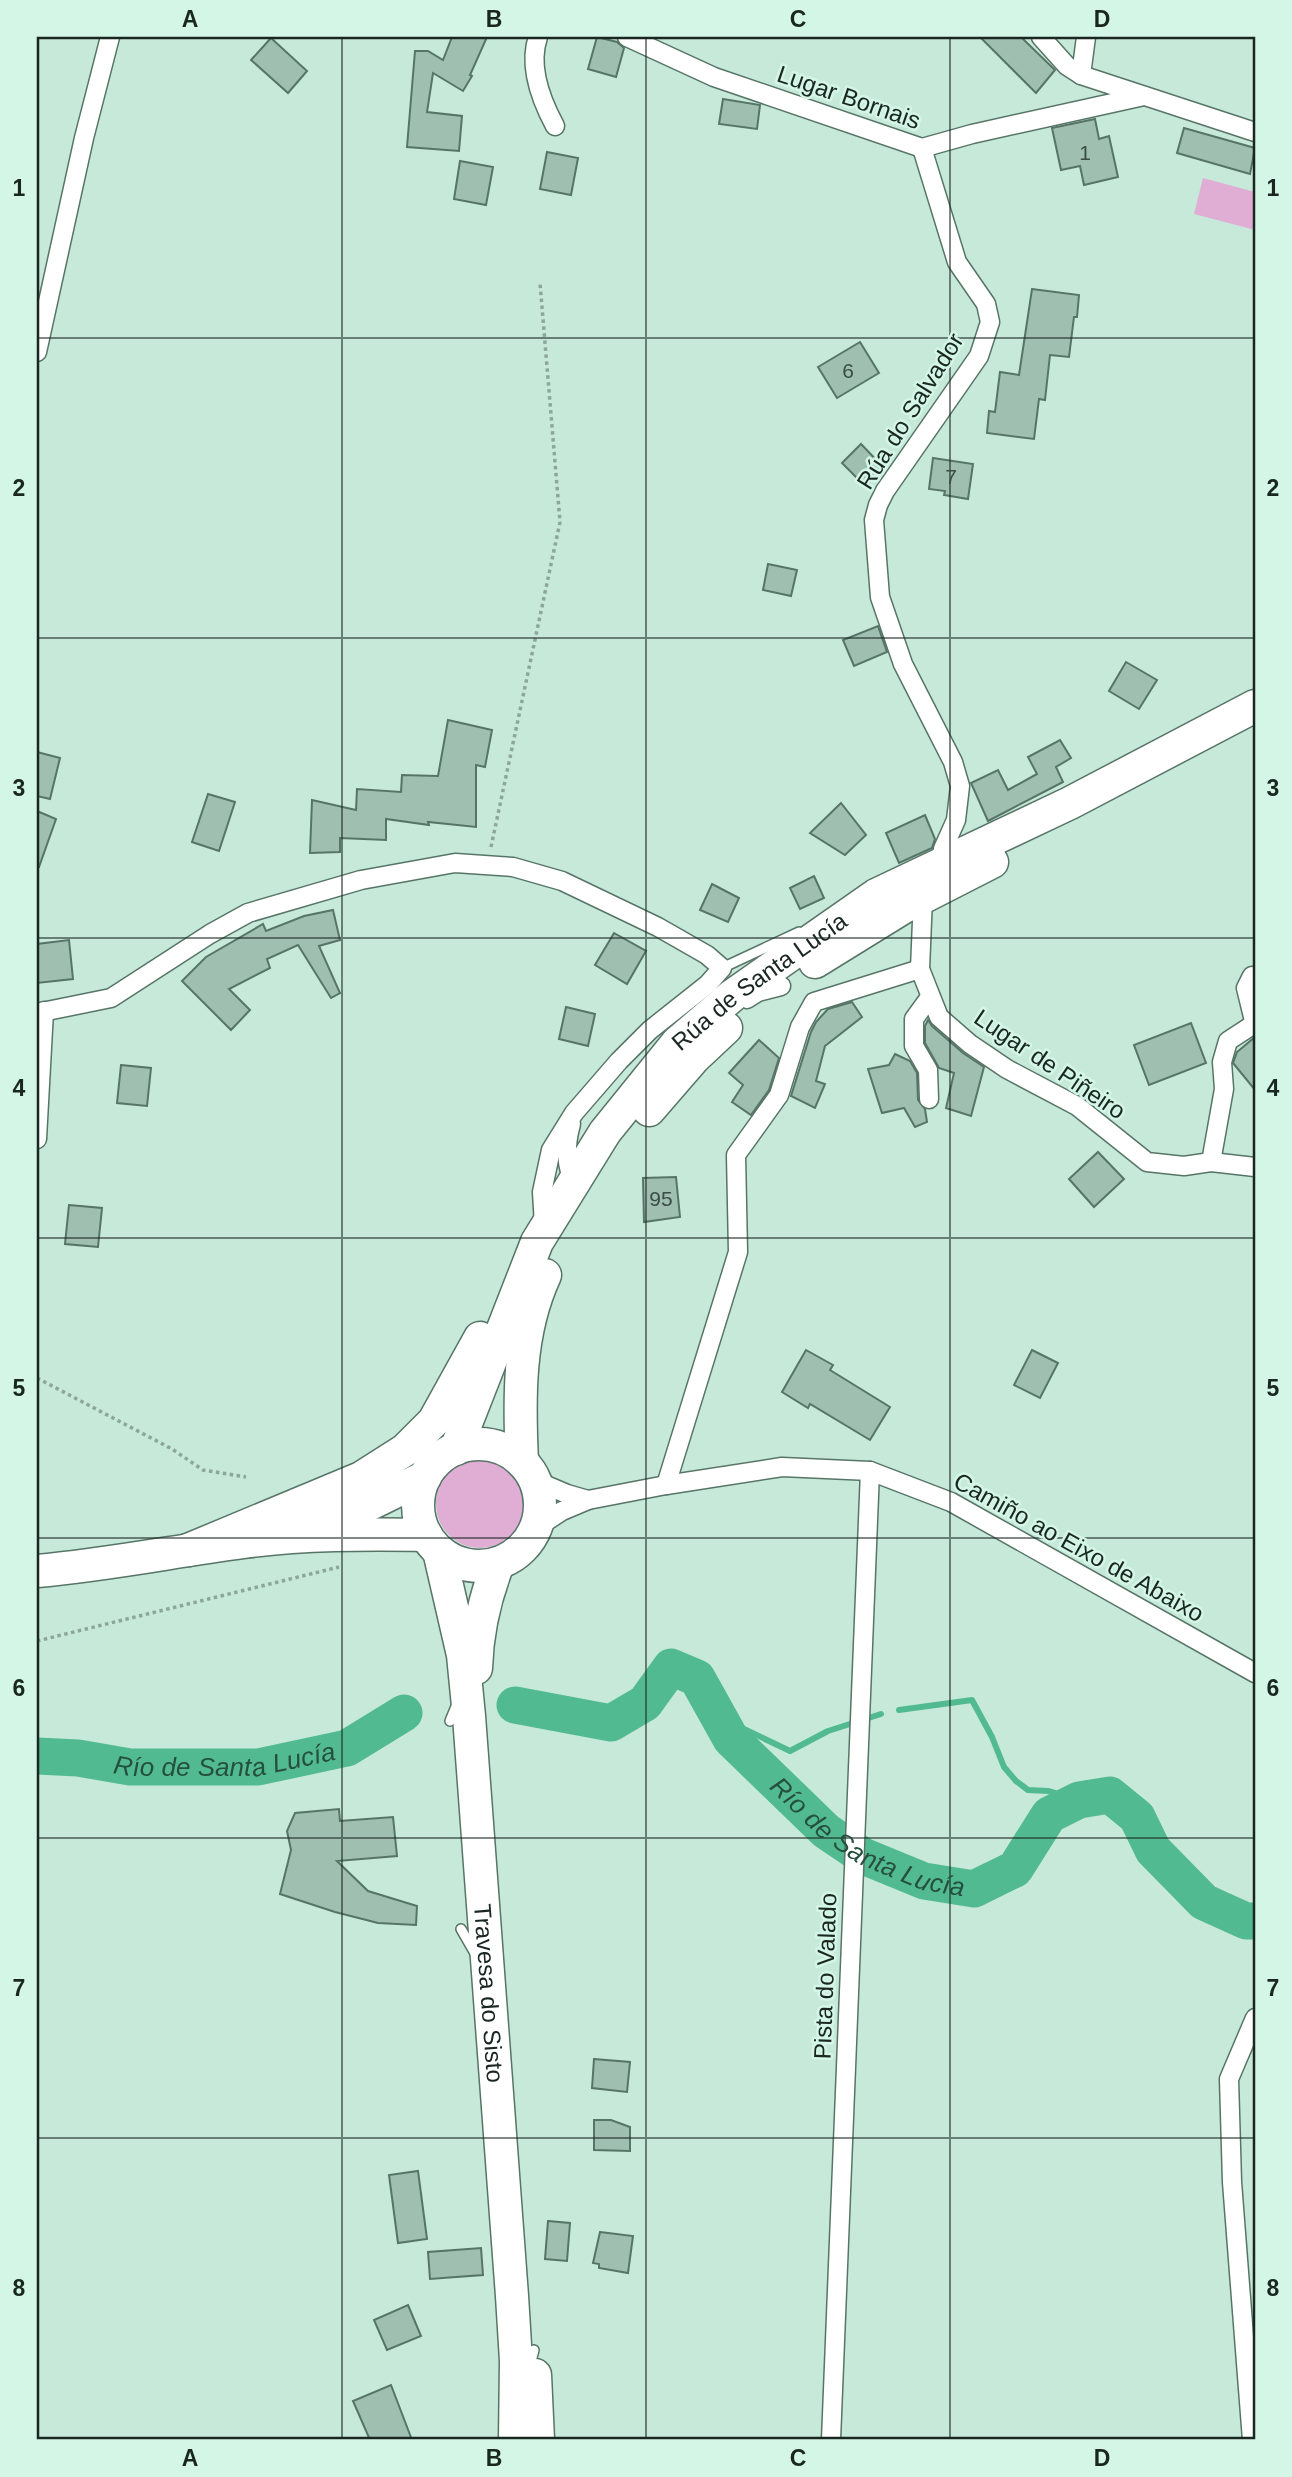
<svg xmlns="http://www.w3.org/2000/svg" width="1292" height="2477" viewBox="0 0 1292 2477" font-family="Helvetica,sans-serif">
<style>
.green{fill:#e0aed5}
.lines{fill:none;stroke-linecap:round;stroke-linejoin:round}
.stream{stroke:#52ba91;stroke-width:6}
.river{stroke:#52ba91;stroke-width:37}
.building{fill:#9fbfb0;stroke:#577567;stroke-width:2}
.lane-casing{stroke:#577567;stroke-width:12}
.street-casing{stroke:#577567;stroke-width:21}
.highway-casing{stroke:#577567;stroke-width:35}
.path{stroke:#8ca79a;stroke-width:3.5;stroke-dasharray:3.5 3.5;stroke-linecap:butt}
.lane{stroke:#fff;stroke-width:9}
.street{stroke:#fff;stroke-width:18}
.highway{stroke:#fff;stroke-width:32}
.grid{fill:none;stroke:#1a2721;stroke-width:2;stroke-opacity:0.55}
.labels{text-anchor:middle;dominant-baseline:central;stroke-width:5;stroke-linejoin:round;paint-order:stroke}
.number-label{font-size:21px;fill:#3b4d45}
.street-label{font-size:24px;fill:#1a2721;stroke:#d4f6e6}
.water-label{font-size:26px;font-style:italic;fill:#25503f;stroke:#d4f6e6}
.neatline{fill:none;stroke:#1a2721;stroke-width:2.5}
.grid-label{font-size:23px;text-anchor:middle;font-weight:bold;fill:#1a2721}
</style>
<rect width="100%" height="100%" fill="#c7e9d9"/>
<g class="green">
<polygon points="1203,178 1255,192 1255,230 1194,214"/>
<circle cx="480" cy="1504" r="44"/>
</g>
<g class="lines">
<g class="stream">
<polyline points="899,1710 972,1700 992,1737 1004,1767 1016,1781 1028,1790 1048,1791 1079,1800"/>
<polyline points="717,1716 790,1751 828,1731 881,1714"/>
</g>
<g class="river">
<path id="s1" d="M515,1705L611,1723L645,1703L671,1667L697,1678L731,1739L826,1831L863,1856L924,1881L974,1889L1015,1869L1049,1815L1079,1800L1110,1795L1137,1817L1153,1850L1204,1902L1246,1921H1255"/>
<path id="s2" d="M37,1756L78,1758L130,1767H258L347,1748L404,1713"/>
</g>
</g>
<g class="building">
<polygon points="452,37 487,37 470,75 472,76 463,91 433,73 427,112 462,116 459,151 407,147 415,51 428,51 443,60"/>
<polygon points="597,37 617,42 624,48 616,77 588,69"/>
<polygon points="980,37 1021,37 1055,70 1036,93"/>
<polygon points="271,38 307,71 288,93 251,60"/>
<polygon points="723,99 760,105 757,129 719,124"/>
<polygon points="1095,119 1099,139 1109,136 1118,177 1084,185 1080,166 1061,170 1052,128"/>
<polygon points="1184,128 1255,148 1250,174 1177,153"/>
<polygon points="547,152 578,158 571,195 540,189"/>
<polygon points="460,161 493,167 486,205 454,199"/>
<polygon points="1032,289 1079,295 1077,317 1074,317 1069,357 1050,355 1045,400 1039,399 1034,439 987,433 989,411 995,412 1000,372 1019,375"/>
<polygon points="860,342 879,373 837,398 818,367"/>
<polygon points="861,444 884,468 865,486 842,463"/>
<polygon points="933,458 973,464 968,499 944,495 945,491 929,489"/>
<polygon points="768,564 797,570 791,596 763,590"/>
<polygon points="878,626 887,652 854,666 843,640"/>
<polygon points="1126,662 1157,680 1139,709 1109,691"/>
<polygon points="448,720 492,730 485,767 476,765 476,827 428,822 429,825 386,819 386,840 340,838 340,852 310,853 312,800 356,810 357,789 401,792 402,775 438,776"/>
<polygon points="1060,740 1071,758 1056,767 1063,782 988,821 971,783 998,770 1008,790 1037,774 1028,757"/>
<polygon points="37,752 60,758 50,799 37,796"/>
<polygon points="208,794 235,802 219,851 192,842"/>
<polygon points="841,803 866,835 845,855 810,833"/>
<polygon points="37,811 56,819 39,867 37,867"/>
<polygon points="925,815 935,839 932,848 899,863 886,833"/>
<polygon points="814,876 824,898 800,909 790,888"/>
<polygon points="712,884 739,898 728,922 700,910"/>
<polygon points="333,910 340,940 319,946 340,993 331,998 298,945 267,959 270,968 229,989 250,1010 231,1030 182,981 206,957 263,924 266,931 304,916"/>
<polygon points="614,933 646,951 627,984 595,965"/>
<polygon points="69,940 73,979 37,983 37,944"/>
<polygon points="852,1002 862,1017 825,1046 816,1081 825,1084 815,1108 791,1096 811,1032 816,1022 828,1009"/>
<polygon points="566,1007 595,1014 588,1046 559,1039"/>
<polygon points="928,1020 932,1026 963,1053 984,1067 971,1116 946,1108 954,1073 939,1068 925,1043 925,1026"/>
<polygon points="1191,1023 1206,1063 1149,1085 1134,1045"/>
<polygon points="1255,1037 1255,1090 1233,1063 1237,1052"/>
<polygon points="759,1040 779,1058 769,1090 751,1115 732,1102 743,1085 729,1073"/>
<polygon points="895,1054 910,1061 917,1073 918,1100 925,1109 927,1122 915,1127 904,1108 882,1113 868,1069 889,1065"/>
<polygon points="121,1065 151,1068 147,1106 117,1103"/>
<polygon points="1098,1152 1124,1179 1094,1207 1069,1179"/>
<polygon points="676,1177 680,1217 644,1222 643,1178"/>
<polygon points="69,1205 102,1208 98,1247 65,1244"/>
<polygon points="806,1350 833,1365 830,1370 890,1407 870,1440 810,1404 808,1408 782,1392"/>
<polygon points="1032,1350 1058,1363 1040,1398 1014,1385"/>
<polygon points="339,1809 340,1821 393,1817 397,1856 337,1861 368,1891 417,1906 416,1925 378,1923 335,1912 280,1894 291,1850 287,1831 295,1813"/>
<polygon points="594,2059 630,2062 627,2092 592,2088"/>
<polygon points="594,2120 611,2120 630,2127 630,2151 594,2150"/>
<polygon points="418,2171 427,2239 398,2243 389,2175"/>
<polygon points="548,2221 570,2223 567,2261 545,2259"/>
<polygon points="600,2232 633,2236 628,2273 599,2268 599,2264 593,2263"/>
<polygon points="481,2248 483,2275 430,2279 428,2252"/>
<polygon points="408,2305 421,2336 387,2350 374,2320"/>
<polygon points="391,2385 412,2440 370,2440 353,2401"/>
</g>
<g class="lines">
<g class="lane-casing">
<g id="lane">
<polyline points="722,968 799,932"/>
<polyline points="450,1721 457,1704"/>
<polyline points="461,1929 476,1955"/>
<polyline points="529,2369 534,2350"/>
</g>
</g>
<g class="street-casing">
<g id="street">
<path d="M538,37C528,66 541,100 555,126"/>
<polyline points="627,37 714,77 922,148 972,134 1144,96"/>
<polyline points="1041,37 1067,66 1081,75 1255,132"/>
<polyline points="1081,75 1086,37"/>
<polyline points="922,148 957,262 986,304 990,322 979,356 885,491 878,505 874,520 880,597 903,664 953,762 960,786 956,820 943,849 941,863"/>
<polyline points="37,352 84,138 110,37"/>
<polyline points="923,897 920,969 939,1017 970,1044 1007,1069 1077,1106 1147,1162 1184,1166 1211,1162 1255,1167"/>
<polyline points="1252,976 1246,988 1255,1025"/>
<polyline points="747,999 758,992 781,986"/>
<polyline points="37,1013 111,998 210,934 248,913 361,880 455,863 513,867 562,881 658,927 707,955 722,968 708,984 650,1030 619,1061 574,1113 551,1150 542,1192 544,1225"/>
<polyline points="929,1099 928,1070 914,1046 914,1019 930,997"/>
<path d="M571,1124C565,1145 565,1164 575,1185"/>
<polyline points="37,1139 44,1011"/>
<polyline points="1211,1162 1224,1089 1222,1062 1228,1041 1254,1024"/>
<polyline points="534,1480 567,1494 588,1500"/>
<polyline points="666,1485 738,1252 736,1155 779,1095 800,1027 814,1002 920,969"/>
<polyline points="536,1528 562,1511 588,1500 666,1485 782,1467 870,1471 951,1502 1255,1673"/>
<polyline points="831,2440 870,1471"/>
<polyline points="1252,2440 1232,2182 1229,2079 1255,2018"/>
</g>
</g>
<g class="highway-casing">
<g id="highway">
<polyline points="815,962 904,907 992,862"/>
<polyline points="649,1110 694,1058 726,1028"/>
<circle cx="479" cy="1505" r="61"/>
<path id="s3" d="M456,1449L537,1242L605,1132L677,1043L733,995L876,895L1070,803L1255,706"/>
<path d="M522,1462C519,1399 518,1333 545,1275"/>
<polyline points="310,1523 358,1510 425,1477"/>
<polyline points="188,1550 361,1478 405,1450 434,1421 480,1338"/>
<path id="s4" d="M439,1551L463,1655L469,1716L512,2296L516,2361L515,2440"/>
<path d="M37,1571C106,1565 175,1551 244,1542C304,1534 365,1534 426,1535"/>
<path d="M476,1668C477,1633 485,1597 498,1564"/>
<polyline points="535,2375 538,2440"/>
</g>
</g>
<g class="path">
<polyline points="491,847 560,522 540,283"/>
<polyline points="37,1378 172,1449 203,1470 246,1477"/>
<polyline points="37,1641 339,1567"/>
</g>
<use href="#lane" class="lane"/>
<use href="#street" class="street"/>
<use href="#highway" class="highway"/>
</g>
<path class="grid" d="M342,37V2440M646,37V2440M950,37V2440M37,338H1255M37,638H1255M37,938H1255M37,1238H1255M37,1538H1255M37,1838H1255M37,2138H1255"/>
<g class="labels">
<g class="number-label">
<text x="1085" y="152">1</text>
<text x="848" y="370">6</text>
<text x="951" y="476">7</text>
<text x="661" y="1198">95</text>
</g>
<g class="street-label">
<text transform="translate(849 97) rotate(19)">Lugar Bornais</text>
<text transform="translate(910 411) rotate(-58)">Rúa do Salvador</text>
<text stroke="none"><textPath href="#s3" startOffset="569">Rúa de Santa Lucía</textPath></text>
<text transform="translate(1050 1064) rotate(34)">Lugar de Piñeiro</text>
<text transform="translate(1079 1547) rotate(29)">Camiño ao Eixo de Abaixo</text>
<text transform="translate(825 1976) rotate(-88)">Pista do Valado</text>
<text stroke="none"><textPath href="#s4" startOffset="446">Travesa do Sisto</textPath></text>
</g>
<g class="water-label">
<text stroke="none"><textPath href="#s2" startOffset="189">Río de Santa Lucía</textPath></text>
<text stroke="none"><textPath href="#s1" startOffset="452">Río de Santa Lucía</textPath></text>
</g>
</g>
<rect width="1292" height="2477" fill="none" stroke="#d4f6e6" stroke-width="77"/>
<rect x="38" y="38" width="1216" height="2400" class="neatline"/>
<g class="grid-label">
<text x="190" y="27">A</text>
<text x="494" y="27">B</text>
<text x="798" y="27">C</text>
<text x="1102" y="27">D</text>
<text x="19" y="196">1</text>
<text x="1273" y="196">1</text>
<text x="19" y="496">2</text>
<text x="1273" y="496">2</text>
<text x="19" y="796">3</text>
<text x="1273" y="796">3</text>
<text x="19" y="1096">4</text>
<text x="1273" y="1096">4</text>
<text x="19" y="1396">5</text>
<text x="1273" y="1396">5</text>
<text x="19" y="1696">6</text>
<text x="1273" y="1696">6</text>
<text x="19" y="1996">7</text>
<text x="1273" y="1996">7</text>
<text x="19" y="2296">8</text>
<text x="1273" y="2296">8</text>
<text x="190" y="2466">A</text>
<text x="494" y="2466">B</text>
<text x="798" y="2466">C</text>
<text x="1102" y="2466">D</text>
</g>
</svg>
